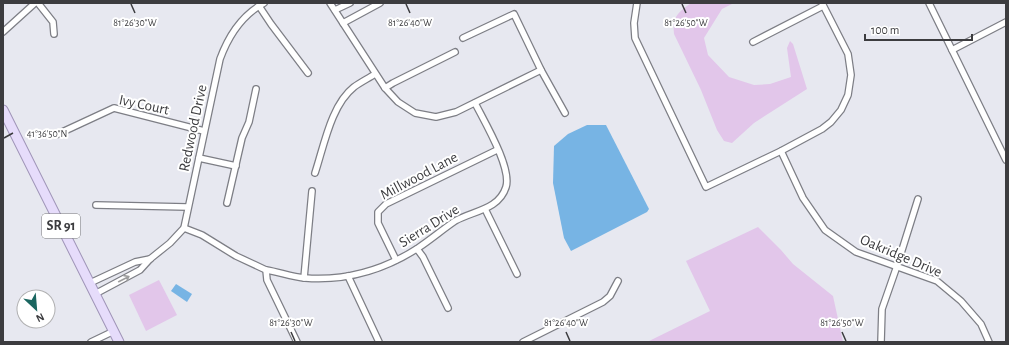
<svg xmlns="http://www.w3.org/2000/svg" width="1009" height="345" viewBox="0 0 1009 345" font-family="'Alegreya Sans',sans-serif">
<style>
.green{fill:#e2c6ea}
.water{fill:#77b4e4}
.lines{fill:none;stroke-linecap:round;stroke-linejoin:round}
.street-casing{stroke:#7d7e85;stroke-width:8}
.primary-casing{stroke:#9f94b7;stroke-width:11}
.street{stroke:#fff;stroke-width:5.5}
.primary{stroke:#e6dcfb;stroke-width:9}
.oneway{stroke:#9e9e9f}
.ticks{fill:none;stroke:#3c3c3f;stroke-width:1.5}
.labels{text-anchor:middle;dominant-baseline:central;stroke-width:4;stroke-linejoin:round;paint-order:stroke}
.shield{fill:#fff;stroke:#767679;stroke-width:1}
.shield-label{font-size:14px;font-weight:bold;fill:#3c3c3f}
.street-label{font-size:15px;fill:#3c3c3f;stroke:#fff}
.ticks-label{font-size:10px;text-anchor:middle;fill:#3c3c3f;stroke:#fff;stroke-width:4;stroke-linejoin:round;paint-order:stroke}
</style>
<rect width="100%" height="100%" fill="#e7e8f0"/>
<g class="green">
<path d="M691,3H734L722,9L704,38L708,55L729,77L754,85L770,84L791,77L787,48L790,41L793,44L807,89L754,123L732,143L724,141L717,130L701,90L674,34C672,16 678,13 691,3Z"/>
<polygon points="758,227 781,250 793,264 833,296 843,342 647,342 710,311 686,261"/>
<polygon points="159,280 177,315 146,331 129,295"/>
</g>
<g class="water">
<polygon points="587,125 606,125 649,209 647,212 571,251 564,238 553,183 554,146 568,134"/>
<polygon points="176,284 192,294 187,302 171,291"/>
</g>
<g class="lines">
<g class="street-casing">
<g id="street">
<polyline points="38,3 53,22 54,34"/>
<polyline points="330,3 385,88 398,102 415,113 436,117 456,112 541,70"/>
<polyline points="637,3 634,23 635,38 706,187 781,151 822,129 831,122 841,110 848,95 851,75 848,54 822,3"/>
<polyline points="929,3 1006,160"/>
<polyline points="259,6 271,24 308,73"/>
<polyline points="335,10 350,3"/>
<polyline points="343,23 380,3"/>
<polyline points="3,32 35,3"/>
<polyline points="463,38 514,14 541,70 565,113"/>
<polyline points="753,42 823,6"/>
<polyline points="952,50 1006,22"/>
<polyline points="385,88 393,83 455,52"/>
<polyline points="58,134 114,108 204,131"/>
<polyline points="781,151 803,198 825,230 856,252 937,281 961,301 981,324 989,342"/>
<polyline points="199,158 236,166"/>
<path d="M315,173C324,146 331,105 354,87C361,82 369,78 375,74"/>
<polyline points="227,203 242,138 249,122 256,89"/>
<polyline points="96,205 187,207"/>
<polyline points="485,209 517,274"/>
<polyline points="184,228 202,235 236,256 266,270 267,280 297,342"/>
<polyline points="417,249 423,257 448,308"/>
<polyline points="396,260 378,223 378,212 386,204 497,150"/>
<path d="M266,270C279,272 292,277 305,278C345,281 384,270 418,248C430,240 442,230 455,221C472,211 499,210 506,187C512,168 484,121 475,103"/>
<polyline points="348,276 379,342"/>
<polyline points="304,278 312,191"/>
<polyline points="90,283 135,262 150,259"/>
<path d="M95,294L140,270L150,259L170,243L184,228L220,59C228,37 242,15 264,3"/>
<polyline points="91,342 114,331"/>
<polyline points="523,342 603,302 610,296 618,281"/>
<polyline points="881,342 882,309 897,266 918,199"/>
</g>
</g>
<g class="primary-casing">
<polyline id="primary" points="3,110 119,342"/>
</g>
<use href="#street" class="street"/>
<use href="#primary" class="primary"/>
</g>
<defs><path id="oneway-shaft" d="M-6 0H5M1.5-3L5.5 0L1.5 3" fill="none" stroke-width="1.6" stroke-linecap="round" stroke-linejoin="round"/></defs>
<use class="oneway" href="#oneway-shaft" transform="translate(124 279) rotate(-27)"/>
<path class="ticks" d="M131,4L135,13M406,4L410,13M682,4L686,13M4,138L13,133M291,332L295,341M566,332L570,341M842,332L846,341"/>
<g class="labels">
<rect class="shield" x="42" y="214" width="38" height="24" rx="3"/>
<g class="shield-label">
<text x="61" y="226">SR 91</text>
</g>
<g class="street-label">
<text transform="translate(144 105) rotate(12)">Ivy Court</text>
<text transform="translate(193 128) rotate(-78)">Redwood Drive</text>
<text transform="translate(419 176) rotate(-28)">Millwood Lane</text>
<text transform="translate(429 226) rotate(-32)">Sierra Drive</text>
<text transform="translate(901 256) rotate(23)">Oakridge Drive</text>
</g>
</g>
<g class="ticks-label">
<text x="135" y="26">81°26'30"W</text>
<text x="410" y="26">81°26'40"W</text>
<text x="686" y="26">81°26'50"W</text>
<text x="47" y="137">41°36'50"N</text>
<text x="291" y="326">81°26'30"W</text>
<text x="566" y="326">81°26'40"W</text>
<text x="842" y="326">81°26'50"W</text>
</g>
<rect width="1009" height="345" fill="none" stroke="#3c3c3f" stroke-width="8"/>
<g transform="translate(36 309) rotate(154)"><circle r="19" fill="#ffffff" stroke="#b1b1b2"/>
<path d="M0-3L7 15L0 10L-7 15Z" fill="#1a6660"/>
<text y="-6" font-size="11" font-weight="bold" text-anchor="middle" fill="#3c3c3f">N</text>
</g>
<path d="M865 34v6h107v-6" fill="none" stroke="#3c3c3f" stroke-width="2"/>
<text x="871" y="34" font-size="12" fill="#3c3c3f" stroke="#ffffff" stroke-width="3" paint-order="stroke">100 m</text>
</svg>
